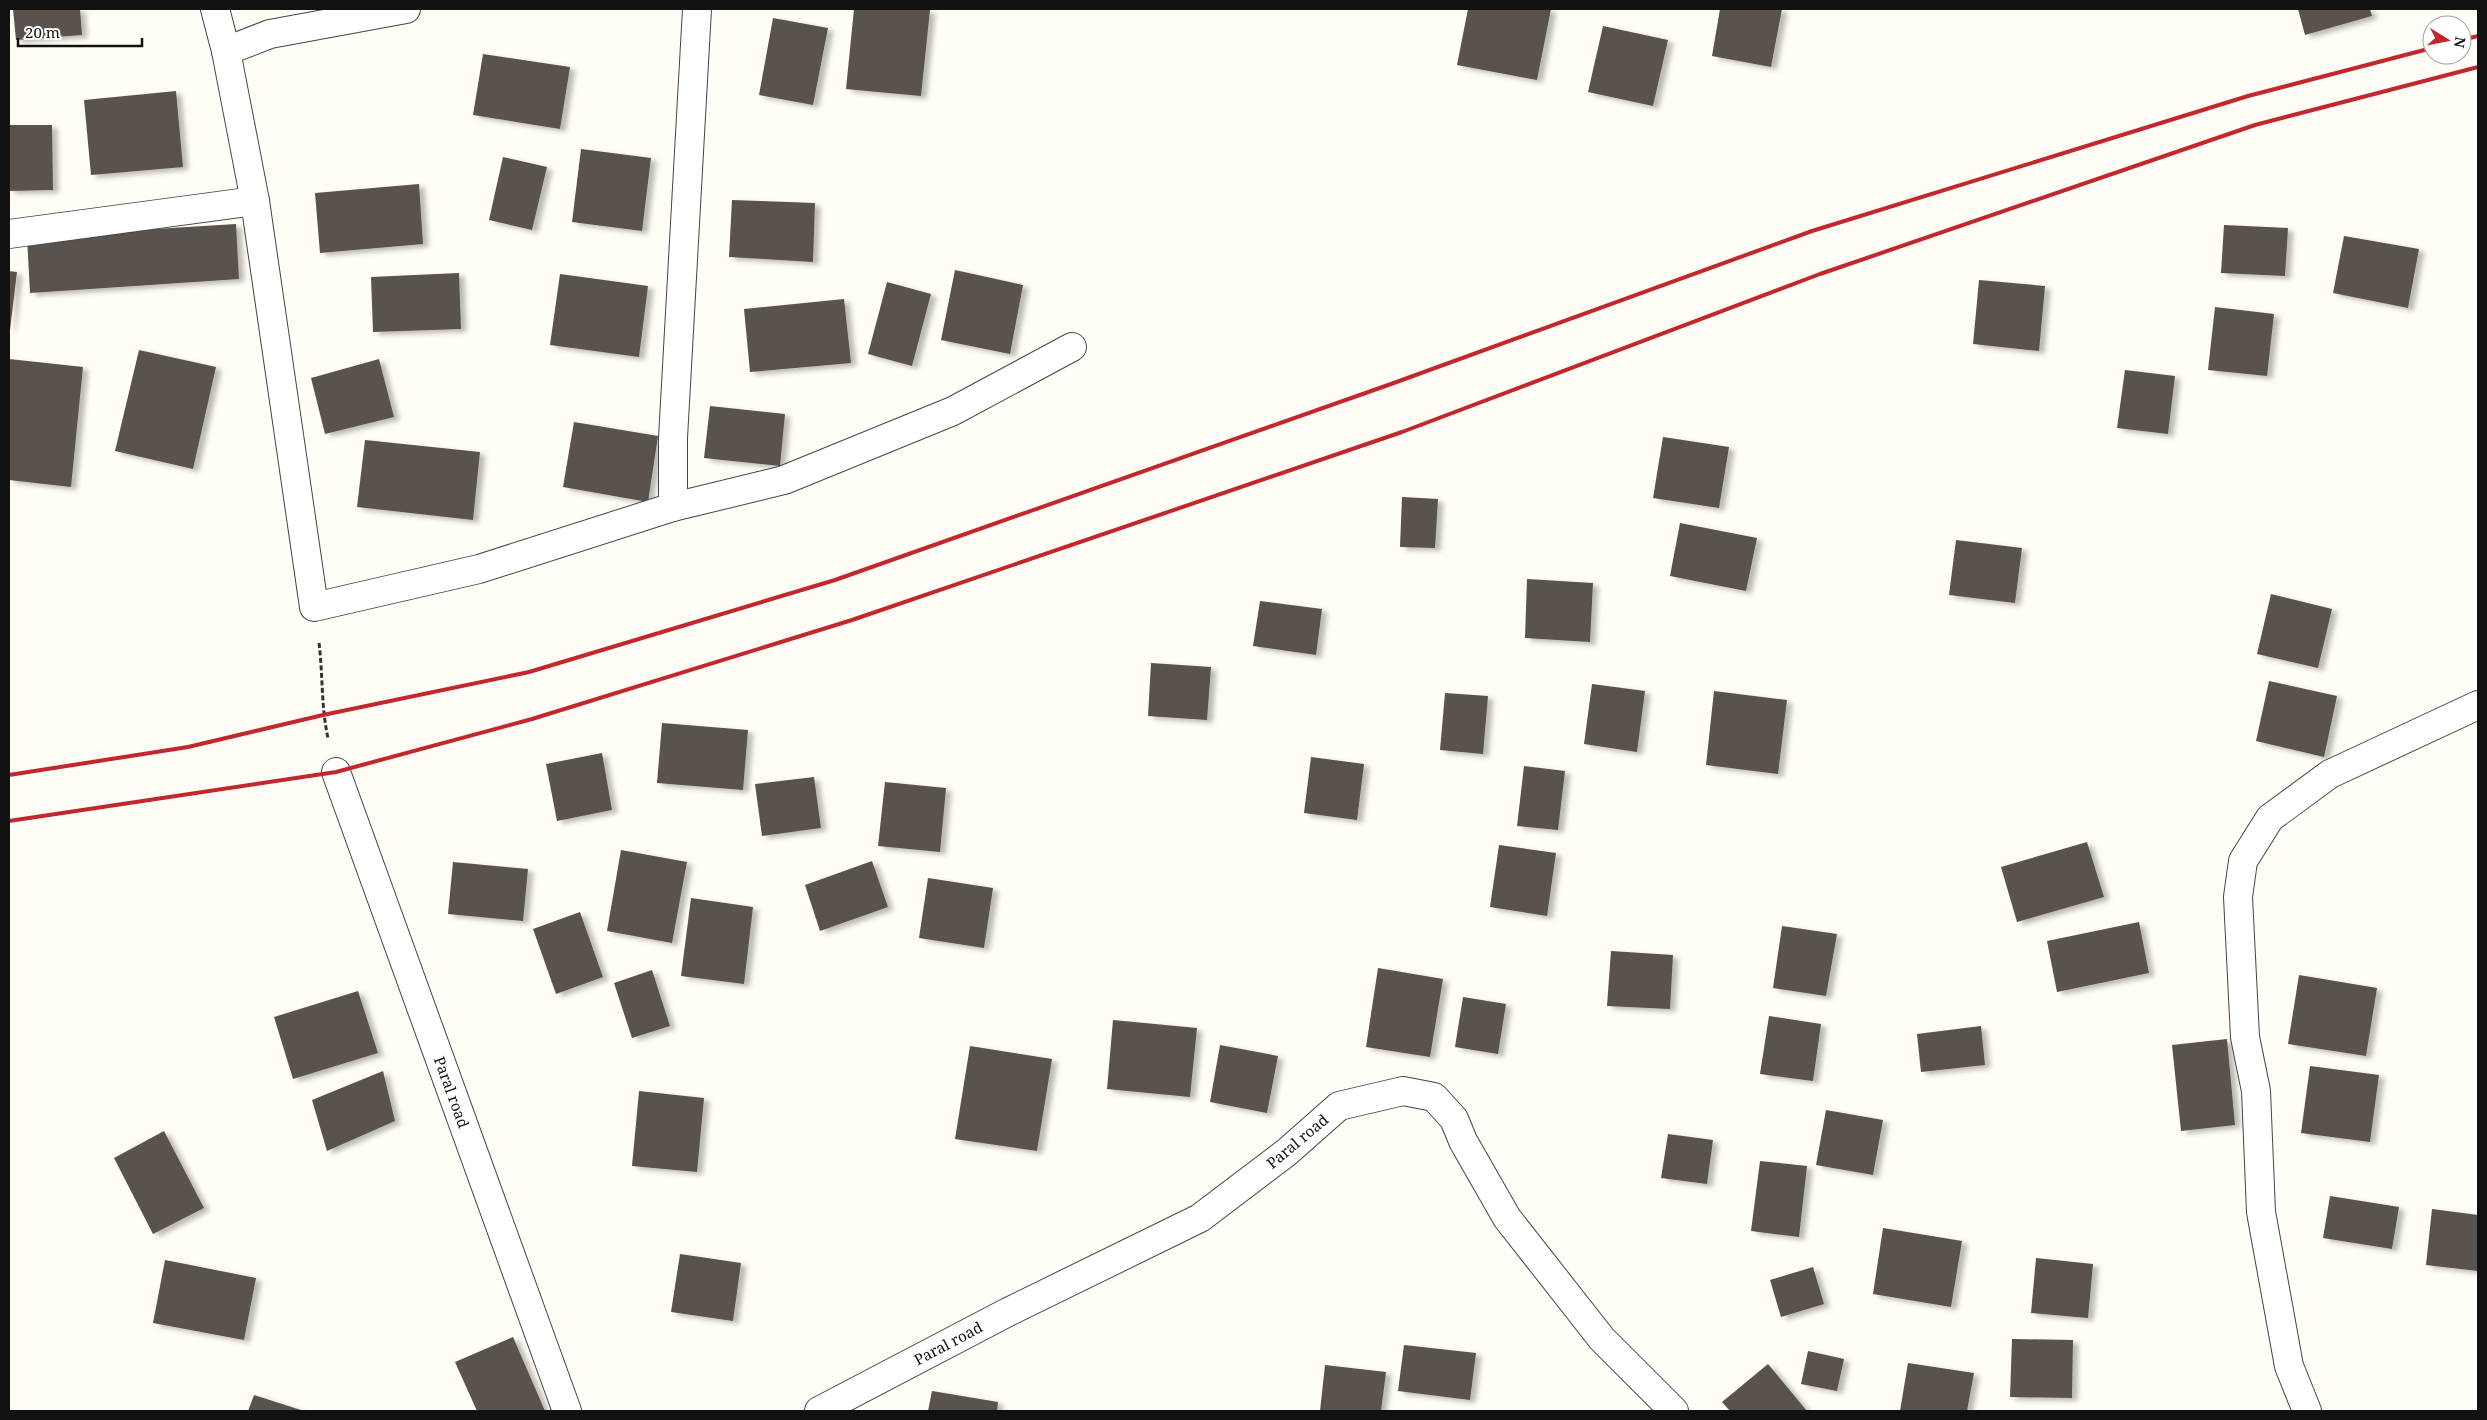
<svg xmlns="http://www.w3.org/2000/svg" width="2487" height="1420" viewBox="0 0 2487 1420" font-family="'Noto Serif',serif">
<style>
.building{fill:#5a524d;filter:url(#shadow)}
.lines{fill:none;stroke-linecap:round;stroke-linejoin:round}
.minor-casing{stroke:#444;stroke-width:30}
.path{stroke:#333;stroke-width:3;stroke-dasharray:5 2.5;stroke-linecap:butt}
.minor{stroke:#fff;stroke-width:28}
.rail{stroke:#c4262e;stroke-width:4}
.labels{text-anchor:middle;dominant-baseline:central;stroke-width:5;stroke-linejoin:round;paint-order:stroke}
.street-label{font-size:15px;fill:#111;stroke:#fff}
</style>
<defs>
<filter id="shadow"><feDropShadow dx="5.5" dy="3" stdDeviation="2.5" flood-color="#0004"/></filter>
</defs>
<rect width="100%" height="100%" fill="#fffdf5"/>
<g class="building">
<polygon points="13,9 80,9 82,35 16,40"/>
<polygon points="854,9 930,10 921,96 846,89"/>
<polygon points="1468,9 1551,9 1537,80 1457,65"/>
<polygon points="1720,9 1782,9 1771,67 1712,56"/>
<polygon points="2298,9 2370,9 2372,16 2305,35"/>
<polygon points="773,18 828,28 813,105 759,95"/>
<polygon points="1603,26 1668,40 1653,106 1588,92"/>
<polygon points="483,54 570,67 560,129 473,115"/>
<polygon points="176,91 183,167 91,175 84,100"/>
<polygon points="9,125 52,125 53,190 9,191"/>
<polygon points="581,149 651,158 642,231 572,222"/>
<polygon points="503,157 547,167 532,230 489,220"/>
<polygon points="419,184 423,244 320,253 315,193"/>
<polygon points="732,200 815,203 813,262 729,257"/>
<polygon points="236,224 239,279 30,293 27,237"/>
<polygon points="2224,225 2288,228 2285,276 2221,273"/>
<polygon points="2344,236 2419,249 2408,308 2333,293"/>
<polygon points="955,270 1023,285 1010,354 941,340"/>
<polygon points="9,271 17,272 10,330 9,330"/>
<polygon points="459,273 461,329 373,332 371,277"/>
<polygon points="560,274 648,286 639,357 550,345"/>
<polygon points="1979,280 2045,286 2039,351 1973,344"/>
<polygon points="887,282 931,294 912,366 868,354"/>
<polygon points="844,299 851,363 750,372 744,309"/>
<polygon points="2215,307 2274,314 2267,376 2208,370"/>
<polygon points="139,350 216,367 193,469 115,451"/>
<polygon points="9,359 83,367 71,487 9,480"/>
<polygon points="379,359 394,417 325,434 311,378"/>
<polygon points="2125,370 2175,376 2168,434 2117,428"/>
<polygon points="710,406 785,414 780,466 704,458"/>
<polygon points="574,422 658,436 648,502 563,487"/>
<polygon points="1663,437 1729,447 1719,508 1653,498"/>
<polygon points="365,440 480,452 473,520 357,507"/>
<polygon points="1402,497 1438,499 1435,548 1400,547"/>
<polygon points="1680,523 1757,538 1746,591 1670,576"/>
<polygon points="1956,540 2022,548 2015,603 1949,595"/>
<polygon points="1527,579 1593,583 1590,642 1525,638"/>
<polygon points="2271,594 2332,609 2318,668 2257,654"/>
<polygon points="1260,601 1322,609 1316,655 1253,646"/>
<polygon points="1151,663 1211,667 1207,720 1148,716"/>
<polygon points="2269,681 2337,696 2324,757 2256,741"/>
<polygon points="1592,684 1645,691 1637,752 1584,744"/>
<polygon points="1714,691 1787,700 1778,774 1706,765"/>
<polygon points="1445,693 1488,696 1483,754 1440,750"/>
<polygon points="662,723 748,730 743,790 657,783"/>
<polygon points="602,753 612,810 557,821 546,764"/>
<polygon points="1311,757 1364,764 1357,820 1304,813"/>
<polygon points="1524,766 1565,771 1558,830 1517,826"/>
<polygon points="814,777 821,828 762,836 755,784"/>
<polygon points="885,782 946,788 940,852 878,846"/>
<polygon points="2087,842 2104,897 2017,922 2001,867"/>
<polygon points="1499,845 1556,853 1547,916 1490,907"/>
<polygon points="621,850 687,862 672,943 607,931"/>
<polygon points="872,861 888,907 820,931 805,885"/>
<polygon points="453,862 528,869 523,921 448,914"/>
<polygon points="928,878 993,888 984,948 919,938"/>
<polygon points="691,898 753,907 744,984 681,976"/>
<polygon points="580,912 603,977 556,994 533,929"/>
<polygon points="2139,922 2149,973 2057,992 2047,941"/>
<polygon points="1782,926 1837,934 1826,996 1773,988"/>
<polygon points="1611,951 1673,955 1670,1009 1607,1006"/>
<polygon points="1378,968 1443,979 1430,1057 1366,1047"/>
<polygon points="652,970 670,1026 632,1038 614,983"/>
<polygon points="2299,975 2377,988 2366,1056 2288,1044"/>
<polygon points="358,991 378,1053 293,1079 274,1017"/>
<polygon points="1463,997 1506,1004 1498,1054 1455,1047"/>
<polygon points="1769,1016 1821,1024 1813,1081 1760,1074"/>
<polygon points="1113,1020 1197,1028 1190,1097 1107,1089"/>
<polygon points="1981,1026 1985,1065 1921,1072 1917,1034"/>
<polygon points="2227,1039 2235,1125 2181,1131 2172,1045"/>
<polygon points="1220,1045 1278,1056 1267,1113 1210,1102"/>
<polygon points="970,1046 1052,1059 1037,1151 955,1139"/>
<polygon points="2310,1066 2379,1075 2370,1142 2301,1133"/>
<polygon points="383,1071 395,1121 327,1151 312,1100"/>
<polygon points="639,1091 704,1098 697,1172 632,1166"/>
<polygon points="1826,1110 1883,1120 1873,1175 1816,1165"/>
<polygon points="164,1131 204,1208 153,1234 114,1158"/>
<polygon points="1668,1134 1713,1140 1707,1184 1661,1178"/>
<polygon points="1760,1161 1807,1166 1799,1237 1751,1231"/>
<polygon points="2330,1196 2399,1207 2392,1249 2323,1238"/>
<polygon points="2432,1209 2478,1215 2478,1271 2426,1265"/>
<polygon points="1883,1228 1962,1241 1951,1307 1873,1294"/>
<polygon points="680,1254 741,1263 733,1321 671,1312"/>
<polygon points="2036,1258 2093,1264 2088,1318 2031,1313"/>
<polygon points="165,1260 256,1278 244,1340 153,1323"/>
<polygon points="1813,1267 1824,1304 1781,1317 1770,1280"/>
<polygon points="513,1337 545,1411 477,1411 455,1362"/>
<polygon points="2012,1339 2073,1340 2072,1398 2010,1397"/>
<polygon points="1404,1345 1476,1353 1470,1400 1398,1391"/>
<polygon points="1808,1351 1844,1359 1837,1391 1801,1384"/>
<polygon points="1908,1363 1974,1373 1967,1411 1900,1411"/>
<polygon points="1768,1364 1807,1411 1730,1411 1722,1402"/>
<polygon points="1325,1365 1386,1372 1381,1411 1320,1411"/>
<polygon points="932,1391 998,1402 997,1411 928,1411"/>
<polygon points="254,1395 304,1411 248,1411"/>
</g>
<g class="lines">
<g class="minor-casing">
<g id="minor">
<polyline points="215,9 226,51 255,201 314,607 479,569 673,507 784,480 953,411 1072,347"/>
<polyline points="226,51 270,34 406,9"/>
<polyline points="9,234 255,201"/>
<polyline points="673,507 673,438 697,9"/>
<polyline points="336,772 567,1411"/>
<polyline points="819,1411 1008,1312 1200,1218 1287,1152 1339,1106 1403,1091 1434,1097 1454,1119 1463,1141 1507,1218 1602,1339 1674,1411"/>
<polyline points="2307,1411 2289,1366 2261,1212 2256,1091 2245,1037 2238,897 2243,861 2270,818 2330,774 2478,705"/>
</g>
</g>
<path class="path" d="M319,643C323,675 321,707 328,738"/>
<use href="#minor" class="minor"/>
<g class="rail">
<polyline points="2462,40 2478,36"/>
<polyline points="9,775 188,747 323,715 529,672 835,580 1391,384 1812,231 2248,96 2432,48"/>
<polyline points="9,821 336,772 532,719 852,620 1402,432 1820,274 2255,125 2478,67"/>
</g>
</g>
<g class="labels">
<g class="street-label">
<text transform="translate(452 1092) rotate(70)">Paral road</text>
<text transform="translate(1297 1141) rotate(-40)">Paral road</text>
<text transform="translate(948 1343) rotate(-28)">Paral road</text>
</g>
</g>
<rect width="2487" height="1420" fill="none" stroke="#111111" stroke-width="20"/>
<g transform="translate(2447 40) rotate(100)"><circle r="24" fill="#ffffff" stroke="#a0a0a0"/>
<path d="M0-4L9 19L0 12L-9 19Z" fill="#c4262e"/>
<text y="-8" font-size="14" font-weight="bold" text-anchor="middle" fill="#111111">N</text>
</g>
<path d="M18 38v8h124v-8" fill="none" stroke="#111111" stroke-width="2.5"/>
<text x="25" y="38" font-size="15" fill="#111111" stroke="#ffffff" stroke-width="4" paint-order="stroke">20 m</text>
</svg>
